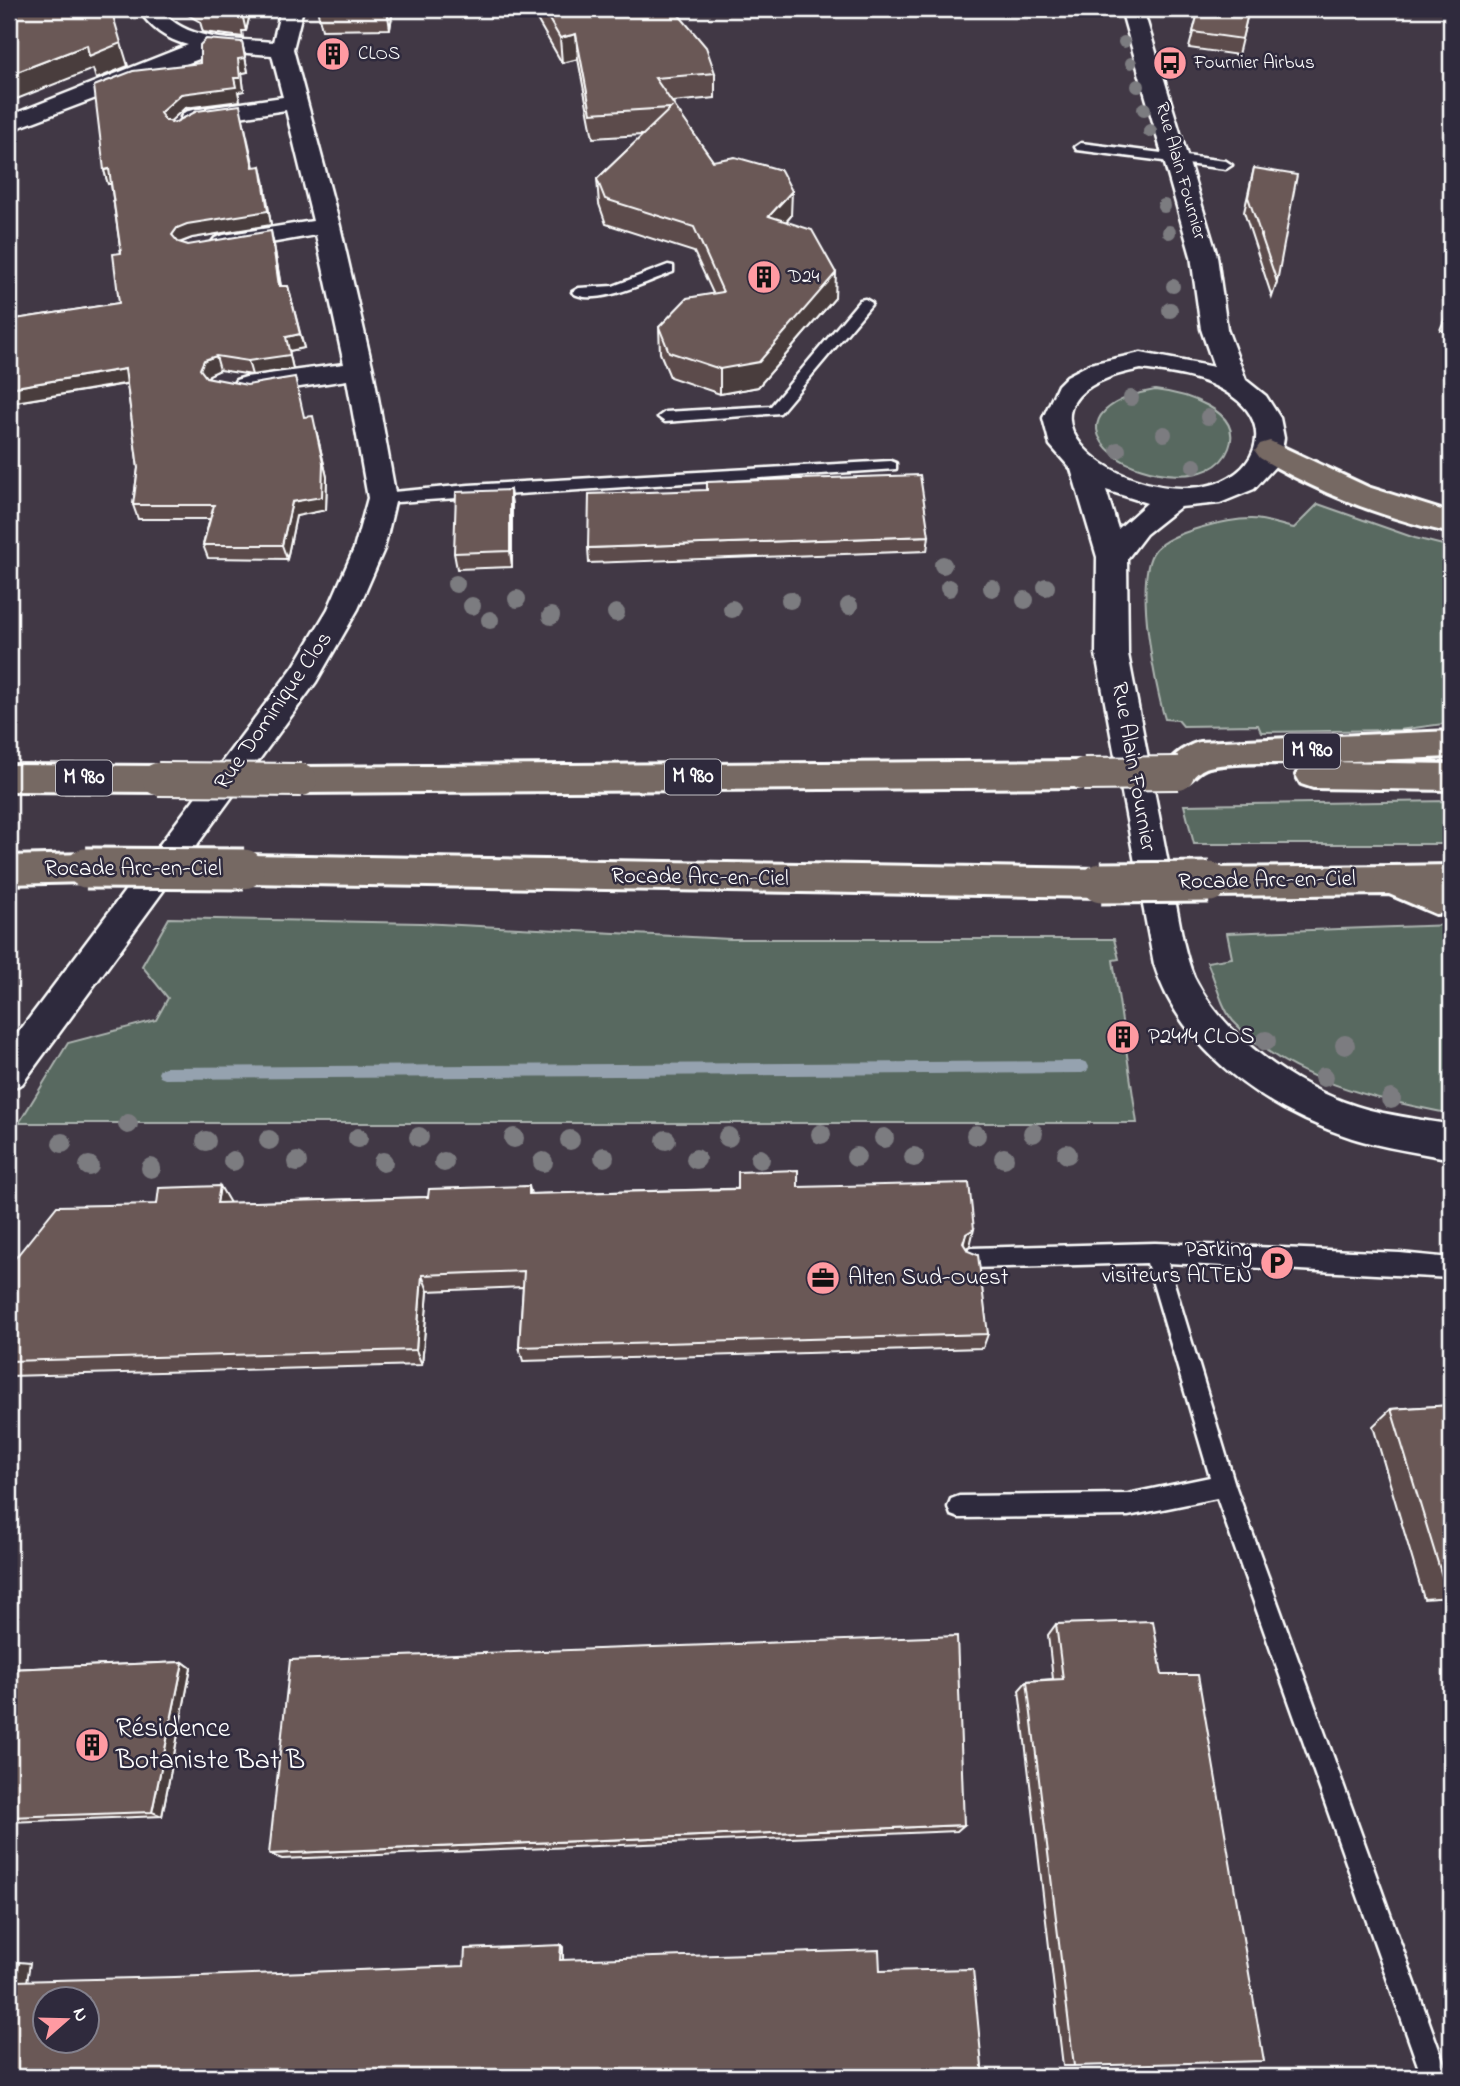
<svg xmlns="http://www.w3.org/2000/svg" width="1460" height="2086" viewBox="0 0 1460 2086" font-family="'Indie Flower',sans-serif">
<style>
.green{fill:#596960;stroke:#acb4b0;stroke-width:2}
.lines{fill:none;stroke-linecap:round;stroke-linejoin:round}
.stream{fill:#95a2af;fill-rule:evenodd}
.service-casing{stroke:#fff;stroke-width:5}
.minor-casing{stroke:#fff;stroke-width:5}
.trunk-casing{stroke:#fff;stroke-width:6}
.motorway-casing{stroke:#fff;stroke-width:6}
.service{fill:#2f2a3d;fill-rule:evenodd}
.minor{fill:#2f2a3d;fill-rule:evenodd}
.trunk{fill:#766964;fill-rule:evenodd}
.motorway{fill:#766964;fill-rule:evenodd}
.trunk-bridge-far1-casing{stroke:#fff;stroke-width:36;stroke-linecap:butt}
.trunk-bridge-casing{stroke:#fff;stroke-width:45;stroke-linecap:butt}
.trunk-bridge-far1{stroke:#766964;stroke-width:32}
.trunk-bridge{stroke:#766964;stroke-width:39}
.tree{fill:#7c7c80}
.wall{fill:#5b4c4b;stroke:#fff;stroke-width:2}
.shaded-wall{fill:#4a3e3d;stroke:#fff;stroke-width:2}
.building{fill:#6a5857;stroke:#fff;stroke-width:2;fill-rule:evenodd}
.labels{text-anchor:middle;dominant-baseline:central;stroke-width:5;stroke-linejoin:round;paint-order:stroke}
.far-poi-label{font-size:19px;fill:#fff;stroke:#2f2a3d;text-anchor:start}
.far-street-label{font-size:19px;fill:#fff;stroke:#2f2a3d}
.shield{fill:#2f2a3d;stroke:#c1bfc5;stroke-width:2}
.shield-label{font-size:21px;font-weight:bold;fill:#fff}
.street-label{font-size:23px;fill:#fff;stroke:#2f2a3d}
.poi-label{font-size:23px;fill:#fff;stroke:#2f2a3d;text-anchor:start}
.near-poi-label{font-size:28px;fill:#fff;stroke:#2f2a3d;text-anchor:start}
</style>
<rect width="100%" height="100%" fill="#413845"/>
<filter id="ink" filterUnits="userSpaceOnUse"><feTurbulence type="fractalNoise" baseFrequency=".0143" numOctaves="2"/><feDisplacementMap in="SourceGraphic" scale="14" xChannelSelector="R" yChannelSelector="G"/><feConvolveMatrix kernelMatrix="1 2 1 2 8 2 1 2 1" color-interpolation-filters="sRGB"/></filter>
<g filter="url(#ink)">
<g class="green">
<path d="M1155,390C1181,393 1244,409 1229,448C1214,489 1140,476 1114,455C1070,418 1121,395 1155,390Z"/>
<path d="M1318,504L1415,538L1451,547V723L1399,730L1261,732L1258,725L1183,726L1178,720L1165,719C1155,686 1133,577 1155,550C1170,532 1228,519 1251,519C1265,519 1280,525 1294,528Z"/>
<polygon points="1451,801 1451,844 1194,844 1184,805"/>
<polygon points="169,918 421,923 730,939 1114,939 1119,959 1113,960 1137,1123 19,1123 68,1043 156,1020 168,998 142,966"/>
<path d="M1451,925V1114C1376,1099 1287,1081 1233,1021C1221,1007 1215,979 1207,962L1232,958L1227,933Z"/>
</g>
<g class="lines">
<polygon class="stream" points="1082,1061 1087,1063 1089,1067 1087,1071 1082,1073 165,1079 160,1077 158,1073 160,1069 165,1067"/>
<g class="service-casing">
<g id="service">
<polygon points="1081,143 1226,161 1232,165 1226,169 1077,150 1075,147"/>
<path d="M668,265L673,266V272C651,280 592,309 572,292L579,288L613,286Z"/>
<polygon points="865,299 872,303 870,306 780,413 665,422 658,417 665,412 771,406 860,300"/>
<polygon points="891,461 896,463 896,469 382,503 374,498 382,493 469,485"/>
<polygon points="1155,1243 1400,1253 1451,1258 1451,1278 1168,1263 1235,1485 1449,2077 1422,2077 1217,1498 1128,1516 959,1518 951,1515 948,1507 951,1499 959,1496 1128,1494 1210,1477 1147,1263 971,1268 964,1265 961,1258 964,1251 971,1248"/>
</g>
</g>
<g class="minor-casing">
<g id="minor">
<path d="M138,9H160C188,43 233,38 273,42L281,9H303L293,49L340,226L373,370L396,498L384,549L358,609L316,682L22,1084L9,1089V1045L294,666L328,609L354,549L368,498L347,380L246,395L236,392L232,386L236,380L246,377L344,364L316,235L224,251L215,248L211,243L215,238L224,235L313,221L286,110L193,124L185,122L181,117L185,112L193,110L283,97L272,55L209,50L199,59L9,131V116L188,45C165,39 151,28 138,9Z"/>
<path d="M1121,9H1143L1217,256L1227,329L1246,380L1266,396L1280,418L1284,438L1280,461L1254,489L1220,503L1180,507L1146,534L1127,559L1128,654L1183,941C1186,953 1189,966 1194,977C1224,1037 1294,1086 1356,1106C1387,1116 1420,1119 1451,1125V1159C1418,1152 1384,1148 1352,1138C1268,1111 1181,1052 1154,964L1096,654L1097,557L1071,469L1050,445L1043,418L1058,385L1067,376L1090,364L1141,353L1214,367L1201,329L1191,256ZM1141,369C1172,373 1206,377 1232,396C1277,427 1254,477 1206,486C1110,504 991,397 1141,369ZM1106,490L1147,503L1118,529Z"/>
</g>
</g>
<g class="trunk-casing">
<g id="trunk">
<polygon points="1084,761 1096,765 1101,774 1096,783 1084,787 301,793 289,789 284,780 289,771 301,767"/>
<polygon points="9,765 158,766 170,770 175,779 170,788 158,792 9,791"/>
<polygon points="86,854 99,858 104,868 99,878 86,882 9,884 9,856"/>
<polygon points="244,855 1101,869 1114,873 1119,883 1114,893 1101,897 244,883 231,879 226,869 231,859"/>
<polygon points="1392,866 1439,884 1451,885 1451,913 1436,914 1389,894 1209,896 1196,892 1191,882 1196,872 1209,868"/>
</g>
</g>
<g class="motorway-casing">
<g id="motorway">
<path d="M1270,441L1368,487L1451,513V533C1384,518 1319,493 1260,458L1255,451L1260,444Z"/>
<path d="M1451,731V757L1328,762L1451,764V790L1313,788L1301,784L1296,775L1301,766L1310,763C1282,764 1235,761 1209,767C1190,772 1193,791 1166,782L1161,773C1169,758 1183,747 1199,742Z"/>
<polygon points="1451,865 1451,893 1392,894 1379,890 1374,880 1379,870 1392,866"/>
</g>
</g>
<use href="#service" class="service"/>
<use href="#minor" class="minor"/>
<use href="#trunk" class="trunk"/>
<use href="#motorway" class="motorway"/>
<g class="trunk-bridge-far1-casing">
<g id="trunk-bridge-far1">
<polyline points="1084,774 1178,773"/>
<polyline points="158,779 301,780"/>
</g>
</g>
<g class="trunk-bridge-casing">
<g id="trunk-bridge">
<polyline points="86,868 244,869"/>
<polyline points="1101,883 1209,882"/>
</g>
</g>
<use href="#trunk-bridge-far1" class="trunk-bridge-far1"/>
<use href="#trunk-bridge" class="trunk-bridge"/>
</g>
<g class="tree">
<circle cx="1124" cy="42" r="6"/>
<circle cx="1131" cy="63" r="6"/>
<circle cx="1138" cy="86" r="7"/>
<circle cx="1144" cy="109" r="7"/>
<circle cx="1150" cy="131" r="7"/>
<circle cx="1164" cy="206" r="7"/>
<circle cx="1169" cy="232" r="7"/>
<circle cx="1173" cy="286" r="7"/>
<circle cx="1170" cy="310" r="8"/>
<circle cx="1131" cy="398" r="8"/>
<circle cx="1208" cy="417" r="8"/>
<circle cx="1164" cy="434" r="8"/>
<circle cx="1118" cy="450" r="8"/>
<circle cx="1194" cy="466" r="8"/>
<circle cx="943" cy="565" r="9"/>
<circle cx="456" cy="584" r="9"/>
<circle cx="1046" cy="587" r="9"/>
<circle cx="949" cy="588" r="9"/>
<circle cx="992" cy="588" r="9"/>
<circle cx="517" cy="599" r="9"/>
<circle cx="790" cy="600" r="9"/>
<circle cx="1025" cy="600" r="9"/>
<circle cx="472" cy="606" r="9"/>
<circle cx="849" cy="606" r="9"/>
<circle cx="732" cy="609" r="9"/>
<circle cx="616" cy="613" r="9"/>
<circle cx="551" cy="616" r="9"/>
<circle cx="490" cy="620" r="9"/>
<circle cx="1266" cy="1041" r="10"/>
<circle cx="1345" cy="1045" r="10"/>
<circle cx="1324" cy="1077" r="10"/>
<circle cx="1391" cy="1099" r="10"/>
<circle cx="128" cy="1124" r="10"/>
<circle cx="1033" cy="1133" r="10"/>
<circle cx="821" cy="1134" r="10"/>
<circle cx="976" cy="1135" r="10"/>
<circle cx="419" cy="1137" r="10"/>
<circle cx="728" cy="1137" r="10"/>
<circle cx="358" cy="1138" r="10"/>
<circle cx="514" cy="1138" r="10"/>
<circle cx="884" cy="1138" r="10"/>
<circle cx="269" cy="1140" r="10"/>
<circle cx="570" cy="1140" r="10"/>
<circle cx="666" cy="1140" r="10"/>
<circle cx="206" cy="1141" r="10"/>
<circle cx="62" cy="1143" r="10"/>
<circle cx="1067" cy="1154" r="10"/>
<circle cx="604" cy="1157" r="10"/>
<circle cx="856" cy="1157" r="10"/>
<circle cx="914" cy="1157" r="10"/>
<circle cx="1004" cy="1158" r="10"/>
<circle cx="696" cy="1159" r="10"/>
<circle cx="760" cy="1159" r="10"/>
<circle cx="233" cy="1161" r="10"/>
<circle cx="297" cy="1162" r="10"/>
<circle cx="383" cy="1162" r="10"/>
<circle cx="444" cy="1162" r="10"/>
<circle cx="543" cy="1162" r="10"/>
<circle cx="89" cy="1166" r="10"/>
<circle cx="151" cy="1168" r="10"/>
</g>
<g class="wall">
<polygon points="178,9 251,9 246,31 242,31 243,37 203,32 200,22"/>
<polygon points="317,9 393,9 390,29 322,30"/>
<polygon points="531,9 674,9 715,73 715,98 671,102 713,161 791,216 786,222 835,298 758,387 720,394 670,377 660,353 659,327 713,293 694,252 606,224 599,204 597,179 643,135 593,138 578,59 562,63"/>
<polygon points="1199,9 1249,9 1238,55 1189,48"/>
<polygon points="242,42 248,72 242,73 244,91 238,92 240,101 185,108 170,121 174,123 243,119 254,167 264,180 271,225 192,238 180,243 188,245 274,245 281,286 288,286 304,348 289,351 293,369 252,375 220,370 209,375 208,377 304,417 316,430 327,477 326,510 296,516 287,559 208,558 203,545 210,519 138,519 133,505 138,468 127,384 9,403 9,320 119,303 121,253 111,184 108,184 104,170 200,63"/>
<polygon points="1254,168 1277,282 1272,297 1244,212"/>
<polygon points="1451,303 1451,332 1440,330"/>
<polygon points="510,490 512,506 512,567 457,569 454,553"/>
<polygon points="929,536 927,551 589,563 588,548"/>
<polygon points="529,1186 531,1194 798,1187 970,1246 966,1248 988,1334 983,1348 523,1361 519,1347 523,1287 428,1291 422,1365 9,1376 9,1266 230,1203 428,1197"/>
<polygon points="1451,1405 1451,1597 1424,1599 1373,1426 1391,1409"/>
<polygon points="1056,1624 1162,1675 1074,2066 1063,2066 1019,1690 1027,1681 1053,1679 1048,1635"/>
<polygon points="183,1662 191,1668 162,1816 9,1822 9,1669"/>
<polygon points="964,1825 957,1831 282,1859 269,1854"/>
</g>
<g class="shaded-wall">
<polygon points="111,9 118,9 119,12 113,16"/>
<polygon points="241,9 251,9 246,31"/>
<polygon points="387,9 393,9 390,29"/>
<polygon points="576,34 578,59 562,63 560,38"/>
<polygon points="242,42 248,72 242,73 244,91 238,92 240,101 185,108 164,127 160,113 181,94 234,78"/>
<polygon points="121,43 128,66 96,79 93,69 9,102 9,75 87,45"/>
<polygon points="261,166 264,180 271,225 192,238 181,242 176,249 172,235 177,228"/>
<polygon points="109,169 114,183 108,184 104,170"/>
<polygon points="792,191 791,216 768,242 769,216"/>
<polygon points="271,231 274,245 283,300 279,286"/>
<polygon points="836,273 835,298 758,387 720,394 720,369"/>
<polygon points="300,334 304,348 289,351 293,369 252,375 248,361 286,337"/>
<polygon points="216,356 220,370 209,375 205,383 200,369 204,360"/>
<polygon points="125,369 130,383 9,403 9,388"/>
<polygon points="316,430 327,477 326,510 296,516 287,559 282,545 292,502"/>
<polygon points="510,490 512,506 512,567 510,551"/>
<polygon points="220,1186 230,1203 217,1203"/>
<polygon points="974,1229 970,1246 962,1250 966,1234"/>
<polygon points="422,1275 428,1291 422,1365 416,1350"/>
<polygon points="183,1662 191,1668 162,1816 152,1812"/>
<polygon points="561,1945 563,1947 563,1961 560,1960"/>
<polygon points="19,1962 30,1963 27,1982 15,1981"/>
</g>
<g class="building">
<polygon points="9,9 111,9 121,43 89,56 87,45 9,75"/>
<polygon points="197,9 241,9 237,9 238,15 197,10"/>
<polygon points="543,9 674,9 706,47 715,73 655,78 713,161 735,157 781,170 792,191 769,216 812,230 836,273 759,362 720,369 669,352 659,327 687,298 723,292 694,227 605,199 597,179 671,108 591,113 576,34 560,38"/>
<polygon points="1199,9 1249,9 1242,39 1193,32"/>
<polygon points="206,39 242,42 245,58 238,59 240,78 234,78 236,87 181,94 160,113 165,120 174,123 197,111 240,105 253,167 261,166 268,211 187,224 177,228 172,235 178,242 188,245 271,231 279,286 288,286 300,334 286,337 290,355 248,361 216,356 204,360 200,369 206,377 247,385 295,377 304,417 313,416 323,463 322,497 292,502 282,545 203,545 214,505 133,505 138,468 125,369 9,388 9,320 119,303 113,254 121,253 109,169 104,170 94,86 133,71 200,63 200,45"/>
<polygon points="1254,168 1297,175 1277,282 1248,197"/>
<polygon points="920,475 929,536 588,548 589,494 707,490 707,482"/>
<polygon points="510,490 510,551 454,553 456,492"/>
<polygon points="798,1170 798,1187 969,1183 974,1229 966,1234 963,1243 968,1251 978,1255 988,1334 519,1347 524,1271 422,1275 416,1350 9,1361 9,1266 57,1206 157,1204 159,1188 220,1186 217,1203 428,1197 429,1189 529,1186 529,1194 738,1189 738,1172"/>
<polygon points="1451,1405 1451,1586 1445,1586 1391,1409"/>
<polygon points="1153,1621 1162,1675 1198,1675 1264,2061 1074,2066 1027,1681 1063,1679 1056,1624"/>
<polygon points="957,1636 964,1825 269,1854 290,1660"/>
<polygon points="183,1662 152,1812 9,1817 9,1669"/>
<path d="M561,1945L560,1960L879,1950L880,1971L973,1969L983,2077H9V1962H19L15,1981L175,1977L464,1966L465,1949ZM46,1998H88V2040H46Z"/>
</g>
</g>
<defs>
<g id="building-disc" transform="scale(1.75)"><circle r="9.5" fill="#ff9aa2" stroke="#2f2a3d"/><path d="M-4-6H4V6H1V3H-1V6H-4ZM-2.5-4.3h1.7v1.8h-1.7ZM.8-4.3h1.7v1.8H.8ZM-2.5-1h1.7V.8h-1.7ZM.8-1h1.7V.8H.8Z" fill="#111"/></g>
<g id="bus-disc" transform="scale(1.75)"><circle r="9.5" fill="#ff9aa2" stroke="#2f2a3d"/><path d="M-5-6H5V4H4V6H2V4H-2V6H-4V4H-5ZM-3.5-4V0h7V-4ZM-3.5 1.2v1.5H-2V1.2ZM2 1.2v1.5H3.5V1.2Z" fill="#111"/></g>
<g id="parking-disc" transform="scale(1.75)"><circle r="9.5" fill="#ff9aa2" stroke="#2f2a3d"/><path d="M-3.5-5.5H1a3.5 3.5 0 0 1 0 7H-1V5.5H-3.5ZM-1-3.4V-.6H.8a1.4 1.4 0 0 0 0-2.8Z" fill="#111"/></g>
<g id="office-disc" transform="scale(1.75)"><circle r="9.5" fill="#ff9aa2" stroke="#2f2a3d"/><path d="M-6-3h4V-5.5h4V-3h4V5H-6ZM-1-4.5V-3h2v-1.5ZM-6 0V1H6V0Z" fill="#111"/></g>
</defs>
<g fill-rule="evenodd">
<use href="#building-disc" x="333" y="54"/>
<use href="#bus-disc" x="1170" y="63"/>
<use href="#building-disc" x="764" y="277"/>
<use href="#building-disc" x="1123" y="1037"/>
<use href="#parking-disc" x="1277" y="1263"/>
<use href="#office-disc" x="823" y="1278"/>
<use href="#building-disc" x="92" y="1745"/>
</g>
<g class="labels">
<g class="far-poi-label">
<text x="358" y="54">CLOS</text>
<text x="1194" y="63">Fournier Airbus</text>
<text x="788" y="277">D24</text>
</g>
<g class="far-street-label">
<text transform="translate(1180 171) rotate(74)">Rue Alain Fournier</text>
</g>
<g class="shield">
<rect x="1284" y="733.5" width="56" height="35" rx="5"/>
<rect x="665" y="759.5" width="56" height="35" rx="5"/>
<rect x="56" y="760.5" width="56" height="35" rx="5"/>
</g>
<g class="shield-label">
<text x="1312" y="751">M 980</text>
<text x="693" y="777">M 980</text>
<text x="84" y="778">M 980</text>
</g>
<g class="street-label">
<text transform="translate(274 711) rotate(-55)">Rue Dominique Clos</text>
<text transform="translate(1133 767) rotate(80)">Rue Alain Fournier</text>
<text x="133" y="869">Rocade Arc-en-Ciel</text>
<text transform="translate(700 878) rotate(1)">Rocade Arc-en-Ciel</text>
<text transform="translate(1267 881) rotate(-1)">Rocade Arc-en-Ciel</text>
</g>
<g class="poi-label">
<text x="1148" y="1037">P2414 CLOS</text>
<text x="1252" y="1250" text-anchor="end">Parking<tspan x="1252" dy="26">visiteurs ALTEN</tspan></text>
<text x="848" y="1278">Alten Sud-Ouest</text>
</g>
<g class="near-poi-label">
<text x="116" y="1729">Résidence<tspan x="116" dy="32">Botaniste Bat B</tspan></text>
</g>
</g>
<rect width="1460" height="2086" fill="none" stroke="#2f2a3d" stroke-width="35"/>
<rect x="18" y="18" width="1425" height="2051" fill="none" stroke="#fff" stroke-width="2.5" filter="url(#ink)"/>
<g transform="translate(66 2020) rotate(70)"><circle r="33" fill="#2f2a3d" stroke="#827f8b" stroke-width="2"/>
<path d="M0-5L12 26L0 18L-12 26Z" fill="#ff9aa2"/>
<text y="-10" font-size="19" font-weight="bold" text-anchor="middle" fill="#ffffff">N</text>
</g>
</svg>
